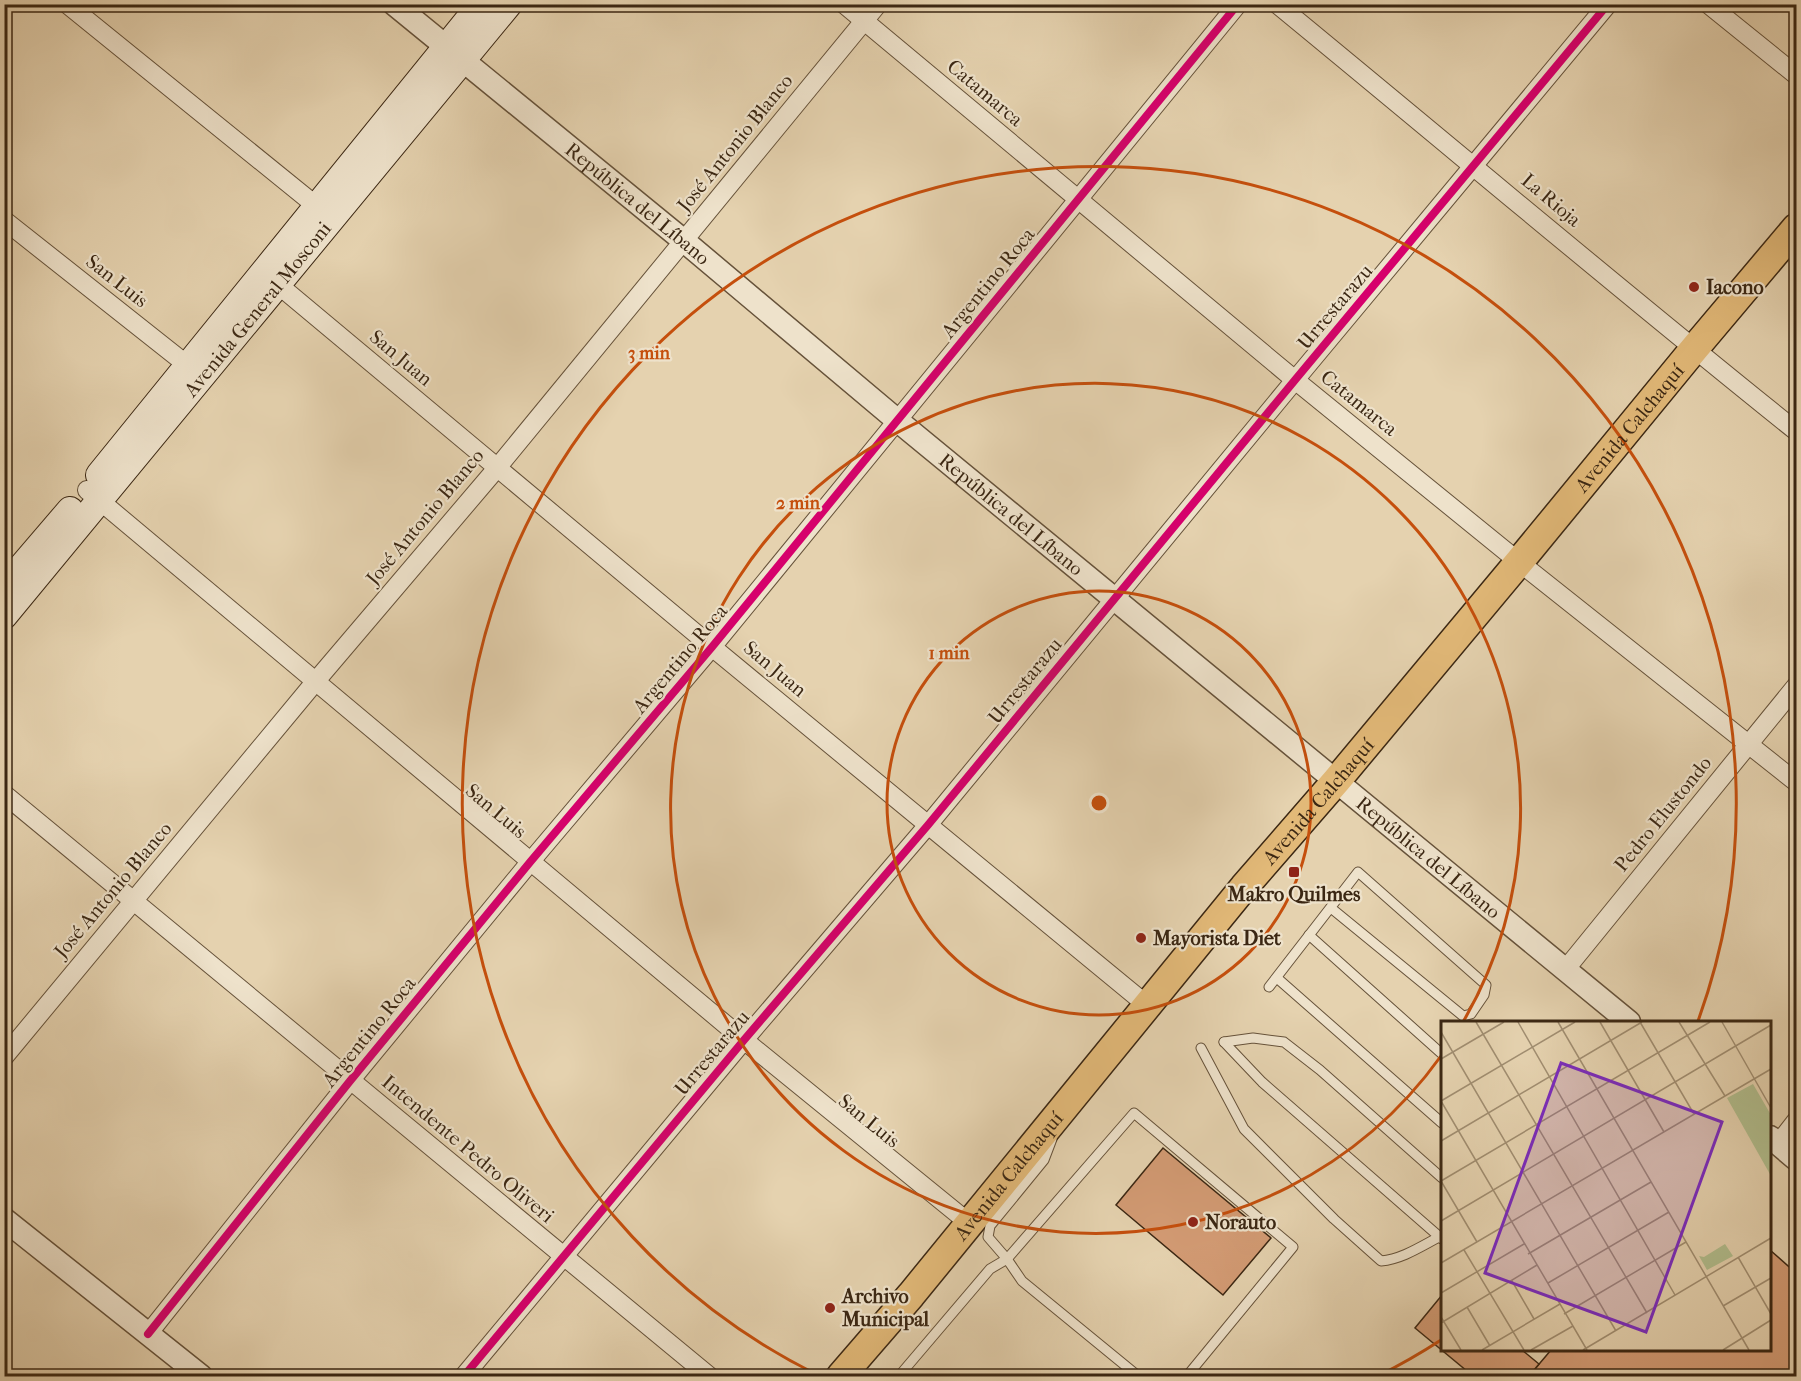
<svg xmlns="http://www.w3.org/2000/svg" width="1801" height="1381" viewBox="0 0 1801 1381" font-family="'IM FELL French Canon',serif">
<style>
.building{fill:#d39b74;stroke:#3b2713;stroke-width:1.5}
.lines{fill:none;stroke-linecap:round;stroke-linejoin:round}
.service-casing{stroke:#66523a;stroke-width:11}
.minor-casing{stroke:#66523a;stroke-width:20}
.tertiary-casing{stroke:#66523a;stroke-width:25}
.secondary-casing{stroke:#3b2713;stroke-width:28}
.primary-casing{stroke:#3b2713;stroke-width:31}
.service{stroke:#eee2cb;stroke-width:9}
.minor{stroke:#eee2cb;stroke-width:18}
.tertiary{stroke:#eee2cb;stroke-width:22}
.secondary{stroke:#eee2cb;stroke-width:26}
.primary{stroke:#e2b978;stroke-width:28}
.cycleway-casing{stroke:#eee2cb;stroke-width:11}
.cycleway{stroke:#d6006c;stroke-width:8}
.ring{fill:none;stroke:#c54f0d;stroke-width:3}
.poi-dot{fill:#8f2418;stroke:#eee2cb;stroke-width:2}
.labels{text-anchor:middle;dominant-baseline:central;stroke-width:4.5;stroke-linejoin:round;paint-order:stroke}
.street-label{font-size:20px;fill:#3b2713;stroke:#eee2cb}
.poi-label{font-size:20px;font-weight:bold;fill:#3b2713;stroke:#eee2cb;text-anchor:start}
.inset-road{fill:none;stroke:#a18e71;stroke-width:1.5}
.view{fill:#7b2cbf;fill-opacity:0.15;stroke:#7b2cbf;stroke-width:3}
.inset-edge{fill:none;stroke:#3b2713;stroke-width:3}
.centre{fill:#c54f0d;stroke:#eee2cb;stroke-width:3}
.ring-label{font-size:18px;text-anchor:middle;font-weight:bold;fill:#c54f0d;stroke:#eee2cb;stroke-width:4.5;stroke-linejoin:round;paint-order:stroke}
</style>
<rect width="100%" height="100%" fill="#e5d2af"/>
<filter id="stains"><feTurbulence type="fractalNoise" baseFrequency=".00333" numOctaves="4"/><feColorMatrix values="0 0 0 0 .2 0 0 0 0 .09 0 0 0 0 .02 0 0 0 .5 -.17"/></filter>
<radialGradient id="worn" r=".72"><stop offset=".6" stop-color="#630" stop-opacity="0"/><stop offset="1" stop-color="#630" stop-opacity=".3"/></radialGradient>
<g class="building">
<polygon points="1163,1148 1271,1238 1223,1295 1116,1205"/>
<polygon points="1770,1250 1796,1273 1796,1376 1529,1376 1551,1350 1770,1350"/>
<polygon points="1442,1295 1442,1350 1522,1350 1539,1364 1529,1376 1473,1376 1415,1328"/>
</g>
<g class="lines">
<g class="service-casing">
<g id="service">
<polyline points="1309,935 1442,1054"/>
<polyline points="1277,978 1442,1123"/>
<polyline points="1269,987 1358,872 1486,985 1484,995 1471,1014 1463,1016 1331,908"/>
<polyline points="1224,1042 1262,1082 1442,1239"/>
<polyline points="1224,1042 1253,1038 1284,1042 1320,1070 1442,1178"/>
<path d="M1201,1048L1244,1129L1334,1219L1381,1261C1402,1259 1420,1247 1439,1237"/>
<polyline points="1052,1139 1044,1160 990,1226 988,1237 1007,1259 1022,1281 1138,1376"/>
<polyline points="899,1376 990,1269 1007,1259 1134,1113 1293,1247 1187,1376"/>
</g>
</g>
<g class="minor-casing">
<g id="minor">
<polyline points="67,4 325,213"/>
<polyline points="844,4 1295,380 1519,562 1796,782"/>
<path d="M1277,4C1450,146 1621,291 1796,431"/>
<polyline points="1708,4 1796,75"/>
<polyline points="4,220 196,372"/>
<polyline points="269,277 712,647 1148,1006"/>
<polyline points="87,490 744,1040 969,1223"/>
<polyline points="4,794 709,1376"/>
<polyline points="1565,970 1796,686"/>
<polyline points="4,1057 315,682 497,468 878,4"/>
<polyline points="1778,1144 1796,1121"/>
<polyline points="148,1334 350,1081 531,861 712,647 1238,4"/>
<polyline points="464,1376 744,1040 928,825 1295,380 1608,4"/>
</g>
</g>
<g class="tertiary-casing">
<g id="tertiary">
<path id="s1" d="M394,4L684,241L898,421L1629,1022"/>
<polyline points="1770,1137 1796,1159"/>
<polyline points="4,1219 201,1376"/>
</g>
</g>
<g class="secondary-casing">
<g id="secondary">
<polyline points="99,475 481,4"/>
<polyline points="4,587 70,510"/>
<path id="s2" d="M4,616C174,413 339,207 509,4"/>
</g>
</g>
<g class="primary-casing">
<g id="primary">
<path id="s3" d="M841,1376L911,1295L1244,887L1337,780L1519,562L1694,349L1796,228"/>
</g>
</g>
<use href="#service" class="service"/>
<use href="#minor" class="minor"/>
<use href="#tertiary" class="tertiary"/>
<use href="#secondary" class="secondary"/>
<use href="#primary" class="primary"/>
<g class="cycleway-casing">
<g id="cycleway">
<polyline points="148,1334 350,1081 531,861 712,647 1238,4"/>
<polyline points="464,1376 744,1040 928,825 1295,380 1608,4"/>
</g>
</g>
<use href="#cycleway" class="cycleway"/>
</g>
<g class="ring">
<circle cx="1099" cy="803" r="212"/>
<path d="M1441 1056A425 425 0 1 1 1463 1022"/>
<path d="M1441 1340A637 637 0 0 1 1378 1376M820 1376A637 637 0 1 1 1698 1021"/>
</g>
<g class="poi-dot">
<circle cx="1694" cy="287" r="6"/>
<rect x="1288" y="866" width="12" height="12" rx="3"/>
<circle cx="1141" cy="938" r="6"/>
<circle cx="1193" cy="1222" r="6"/>
<circle cx="830" cy="1308" r="6"/>
</g>
<g class="labels">
<g class="street-label">
<text transform="translate(985 93) rotate(40)">Catamarca</text>
<text transform="translate(735 143) rotate(-51)">José Antonio Blanco</text>
<text transform="translate(1551 200) rotate(40)">La Rioja</text>
<text stroke="none"><textPath href="#s1" startOffset="315">República del Líbano</textPath></text>
<text transform="translate(117 281) rotate(38)">San Luis</text>
<text transform="translate(988 283) rotate(-51)">Argentino Roca</text>
<text transform="translate(1335 307) rotate(-50)">Urrestarazu</text>
<text stroke="none"><textPath href="#s2" startOffset="398">Avenida General Mosconi</textPath></text>
<text transform="translate(401 358) rotate(40)">San Juan</text>
<text transform="translate(1359 403) rotate(39)">Catamarca</text>
<text stroke="none"><textPath href="#s3" startOffset="1233">Avenida Calchaquí</textPath></text>
<text stroke="none"><textPath href="#s1" startOffset="801">República del Líbano</textPath></text>
<text transform="translate(425 517) rotate(-50)">José Antonio Blanco</text>
<text transform="translate(680 659) rotate(-50)">Argentino Roca</text>
<text transform="translate(775 669) rotate(40)">San Juan</text>
<text transform="translate(1025 681) rotate(-51)">Urrestarazu</text>
<text stroke="none"><textPath href="#s3" startOffset="747">Avenida Calchaquí</textPath></text>
<text transform="translate(496 811) rotate(40)">San Luis</text>
<text transform="translate(1663 814) rotate(-51)">Pedro Elustondo</text>
<text stroke="none"><textPath href="#s1" startOffset="1341">República del Líbano</textPath></text>
<text transform="translate(113 890) rotate(-50)">José Antonio Blanco</text>
<text transform="translate(369 1032) rotate(-51)">Argentino Roca</text>
<text transform="translate(712 1053) rotate(-50)">Urrestarazu</text>
<text transform="translate(869 1121) rotate(39)">San Luis</text>
<text transform="translate(468 1149) rotate(40)">Intendente Pedro Oliveri</text>
<text stroke="none"><textPath href="#s3" startOffset="261">Avenida Calchaquí</textPath></text>
</g>
<g class="poi-label">
<text x="1706" y="287">Iacono</text>
<text x="1294" y="894" text-anchor="middle">Makro Quilmes</text>
<text x="1153" y="938">Mayorista Diet</text>
<text x="1205" y="1222">Norauto</text>
<text x="842" y="1296">Archivo<tspan x="842" dy="23">Municipal</tspan></text>
</g>
</g>
<g transform="translate(1441 1021)">
<rect width="330" height="330" fill="#e5d2af"/>
<path d="M312,63L330,94V155L286,77ZM284,223L292,235L266,249L258,235L263,236Z" fill="#b1bd8d"/>
<path class="inset-road" d="M35,1L206,292M77,1L234,274M117,1L308,329M159,1L223,111M199,1L253,93M238,1L284,75M281,1L330,87M0,11L175,310M0,38L63,1M0,80L146,329M0,80L134,1M0,120L201,1M0,160L269,1M0,160L36,221M0,200L330,4M23,229L83,329M87,233L210,161M297,236L330,293M0,242L330,48M71,260L93,298M107,262L228,191M0,272L83,223M282,285L330,257M26,286L49,325M123,293L245,221M0,296L20,329M0,302L96,244M41,329L119,283M90,329L132,305M142,329L330,217M282,329L330,299"/>
<path class="view" d="M120,42L281,101L205,311L44,252Z"/>
<rect width="330" height="330" class="inset-edge"/>
</g>
<circle cx="1099" cy="803" r="9" class="centre"/>
<g class="ring-label">
<text x="649" y="359">3 min</text>
<text x="798" y="509">2 min</text>
<text x="949" y="659">1 min</text>
</g>
<rect width="1801" height="1381" fill="none" stroke="#e5d2af" stroke-width="24"/>
<rect x="6" y="6" width="1789" height="1369" fill="none" stroke="#3b2713" stroke-width="3"/>
<rect x="12" y="12" width="1777" height="1357" fill="none" stroke="#3b2713" stroke-width="1.5"/>
<rect width="100%" height="100%" filter="url(#stains)"/>
<rect width="100%" height="100%" fill="url(#worn)"/>
</svg>
